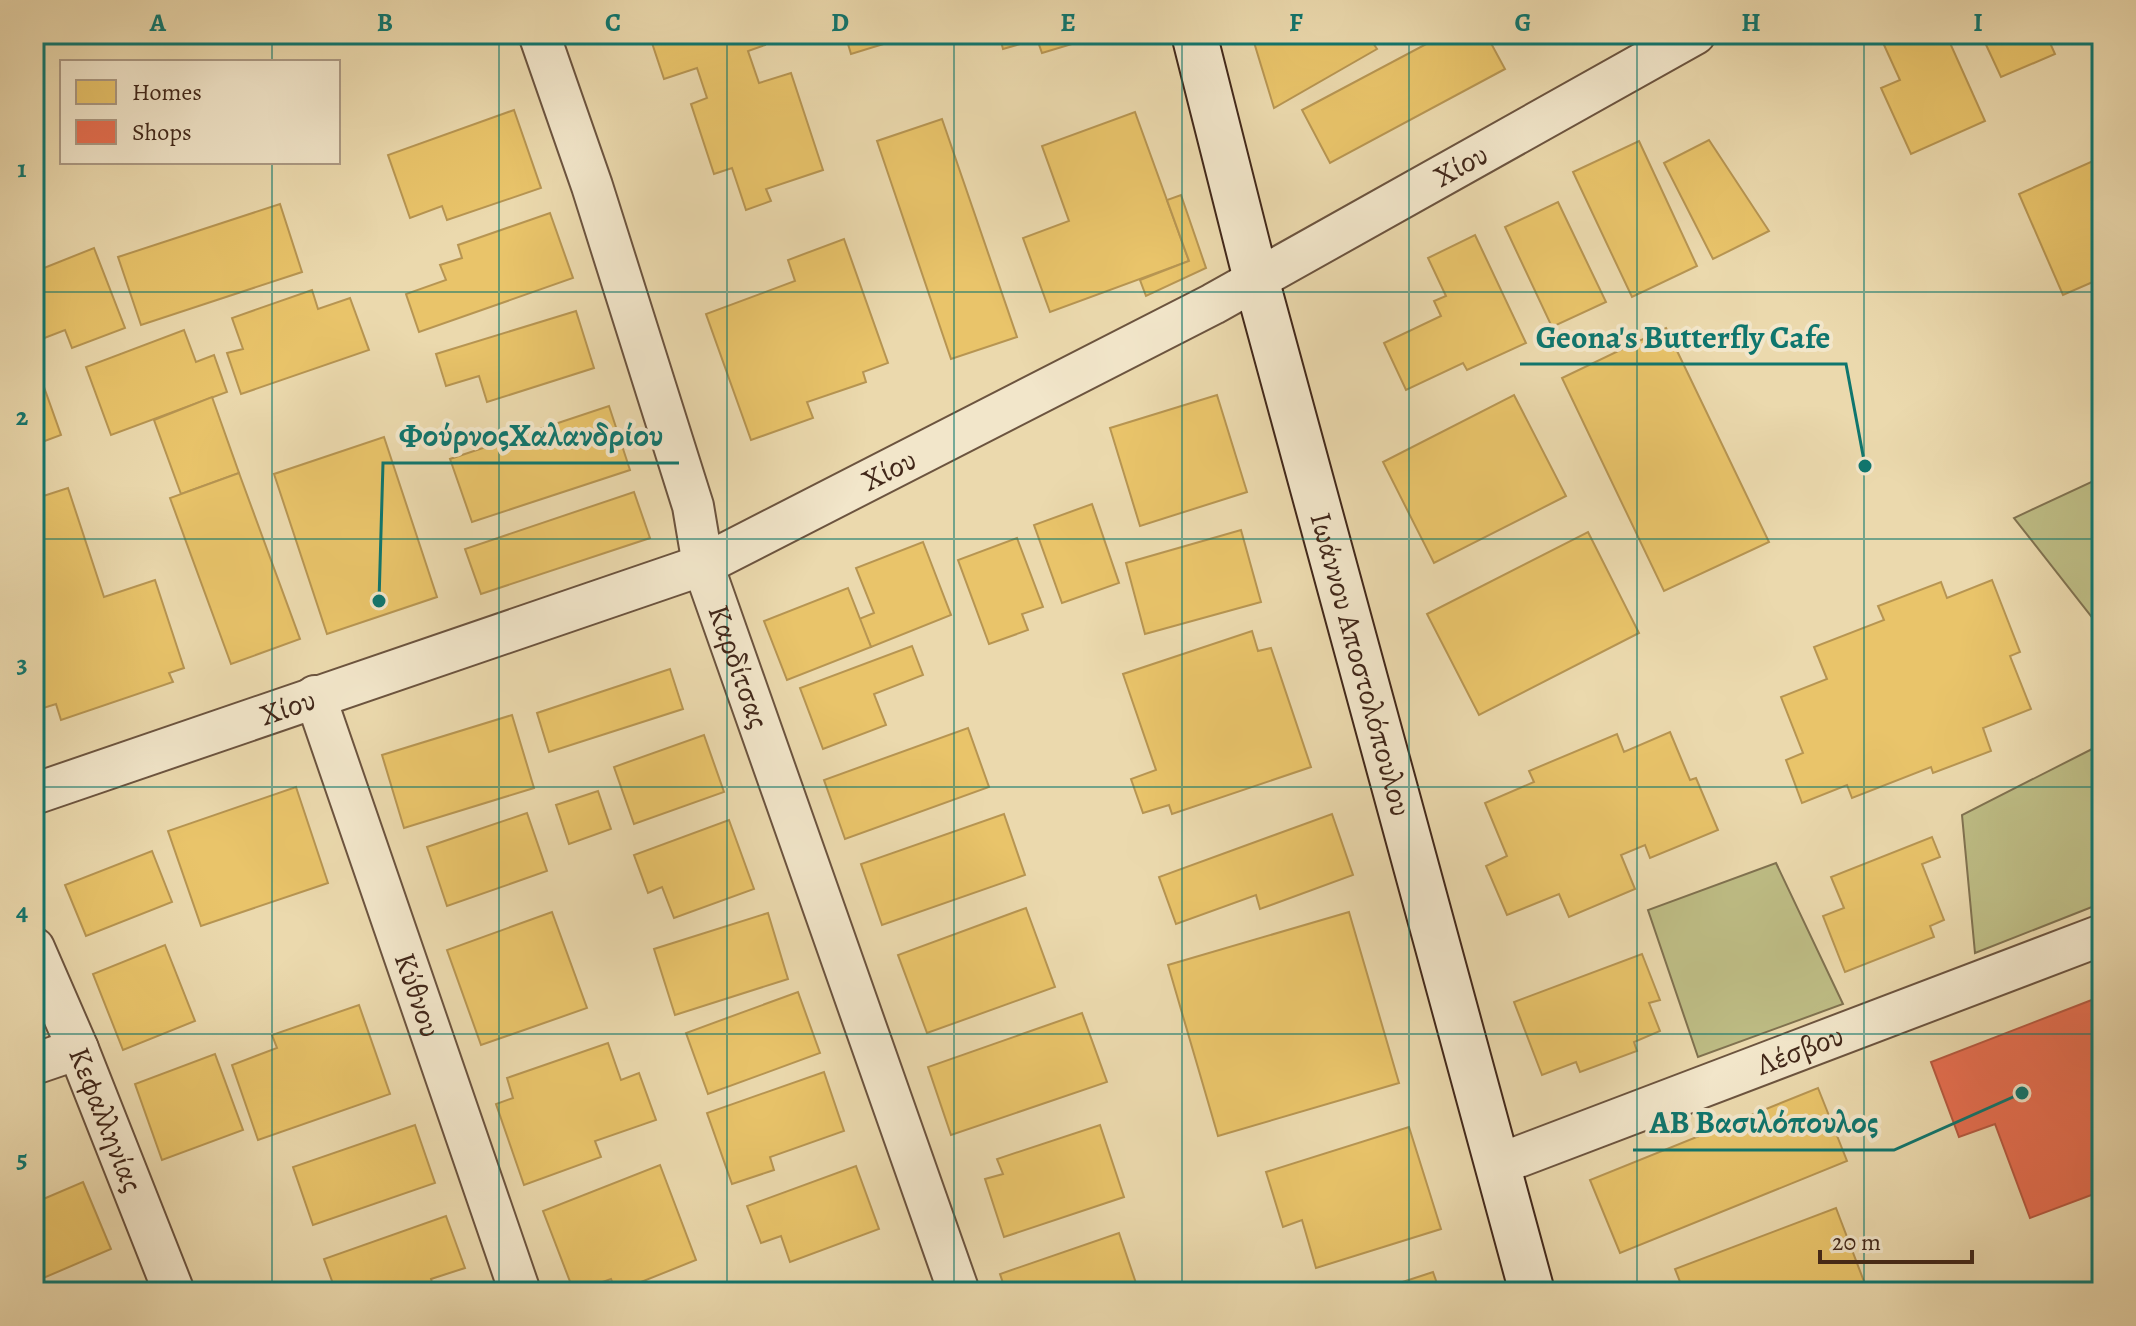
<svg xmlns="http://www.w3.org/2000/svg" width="2136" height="1326" viewBox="0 0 2136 1326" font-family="Alegreya,serif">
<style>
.green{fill:#bebd85;stroke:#807250;stroke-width:2}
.homes{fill:#e9c46a;stroke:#b79552;stroke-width:2}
.shops{fill:#e76f51;stroke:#b65a40;stroke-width:2}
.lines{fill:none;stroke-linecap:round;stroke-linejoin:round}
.street-casing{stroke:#6c543f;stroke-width:44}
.secondary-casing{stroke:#42281a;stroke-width:48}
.street{stroke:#f2e6ca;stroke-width:40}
.secondary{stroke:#f2e6ca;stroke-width:44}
.grid{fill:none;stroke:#0f766e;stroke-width:2;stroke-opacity:0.55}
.labels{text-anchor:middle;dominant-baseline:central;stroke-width:8;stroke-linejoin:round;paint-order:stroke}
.street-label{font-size:30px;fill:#42281a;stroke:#f2e6ca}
.leader{fill:none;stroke:#0f766e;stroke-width:3}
.callout-dot{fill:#0f766e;stroke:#f2e6ca;stroke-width:3}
.callout-label{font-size:32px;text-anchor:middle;font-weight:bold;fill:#0f766e;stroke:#f2e6ca;stroke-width:8;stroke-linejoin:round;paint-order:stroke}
.neatline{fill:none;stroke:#0f766e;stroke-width:3}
.grid-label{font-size:26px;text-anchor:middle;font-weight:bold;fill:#0f766e}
</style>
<rect width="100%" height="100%" fill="#ebd9ad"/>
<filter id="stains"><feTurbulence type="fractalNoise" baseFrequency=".0025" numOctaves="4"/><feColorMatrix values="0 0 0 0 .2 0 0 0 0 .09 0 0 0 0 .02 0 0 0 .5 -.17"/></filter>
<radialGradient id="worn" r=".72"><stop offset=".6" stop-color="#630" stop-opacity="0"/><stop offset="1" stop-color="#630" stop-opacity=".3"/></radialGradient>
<g class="green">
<polygon points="2102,477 2102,630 2014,518"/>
<polygon points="2102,744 2102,903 1975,953 1962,815"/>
<polygon points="1776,863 1843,1004 1698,1057 1648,910"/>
</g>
<g class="homes">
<polygon points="649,34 762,34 765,45 748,51 759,83 791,73 823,170 766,189 771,201 746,210 732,168 714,174 691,104 707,98 697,68 664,79"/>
<polygon points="845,34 916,34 851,54"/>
<polygon points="999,34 1105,34 1042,53 1037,39 1003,49"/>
<polygon points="1263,34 1367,34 1377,49 1274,108 1253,39"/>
<polygon points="1445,34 1486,34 1505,69 1330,163 1302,110"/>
<polygon points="1879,34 1946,34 1985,121 1911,154 1881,88 1900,80"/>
<polygon points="1981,34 2046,34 2055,54 2001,77"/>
<polygon points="514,110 541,188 447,220 442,206 410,218 388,155"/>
<polygon points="1135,112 1189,261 1050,312 1023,238 1069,221 1042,146"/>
<polygon points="942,119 1017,337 951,359 877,141"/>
<polygon points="1709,140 1769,231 1713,259 1664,163"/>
<polygon points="1639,141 1697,266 1632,297 1573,172"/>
<polygon points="2102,157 2102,278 2063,295 2019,194"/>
<polygon points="1181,195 1206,268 1146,296 1140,280 1189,261 1167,200"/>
<polygon points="1558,202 1606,302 1552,327 1505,227"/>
<polygon points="280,204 302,272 141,325 118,257"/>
<polygon points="550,213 573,278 419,332 406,294 446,280 440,265 462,258 458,245"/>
<polygon points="1475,235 1526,343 1467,370 1463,363 1406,390 1384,343 1441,316 1434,301 1446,296 1428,258"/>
<polygon points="844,239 888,363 863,372 866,382 807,402 813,418 751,440 706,314 795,281 788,260"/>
<polygon points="94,248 125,328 72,348 65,330 34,342 34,272"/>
<polygon points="312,290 318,309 350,298 369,350 241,394 227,353 243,349 232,318"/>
<polygon points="576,311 594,368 487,402 479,376 446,386 436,354"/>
<polygon points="1666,328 1769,542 1664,591 1562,378"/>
<polygon points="184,330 196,362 214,355 227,392 111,435 86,367"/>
<polygon points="39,373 61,435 34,445 34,375"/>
<polygon points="1217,395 1247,492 1140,526 1110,428"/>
<polygon points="1514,395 1566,496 1434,563 1383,462"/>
<polygon points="212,397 239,473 181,494 154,420"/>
<polygon points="609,406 630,470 472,522 450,459"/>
<polygon points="384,437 437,597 327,634 274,474"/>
<polygon points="239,473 300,639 231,664 170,498"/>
<polygon points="68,488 104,597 155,580 184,668 169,673 173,682 61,720 56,704 34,711 34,499"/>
<polygon points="634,492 650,538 481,594 465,549"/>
<polygon points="1092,504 1119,583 1062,603 1034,525"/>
<polygon points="1241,530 1261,602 1145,634 1126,563"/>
<polygon points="1588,532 1639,633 1479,715 1427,614"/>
<polygon points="1017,538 1043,607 1022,614 1028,630 989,644 958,560"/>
<polygon points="923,542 951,615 871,647 859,619 874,613 856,568"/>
<polygon points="1992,580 2020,652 2010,656 2031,709 1983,728 1991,751 1933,773 1931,767 1852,798 1847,785 1802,803 1786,760 1803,753 1781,697 1827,679 1814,647 1884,620 1878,606 1941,582 1947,598"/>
<polygon points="848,588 871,647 787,680 764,621"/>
<polygon points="1252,631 1258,651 1271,648 1311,767 1172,814 1169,805 1143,813 1131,779 1156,770 1123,674"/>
<polygon points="912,646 923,675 874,694 886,725 823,749 800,688"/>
<polygon points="670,669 683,709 549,752 537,713"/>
<polygon points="512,715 534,788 404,828 382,755"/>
<polygon points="968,728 989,787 845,839 824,780"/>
<polygon points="1670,732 1690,780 1696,778 1718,830 1650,858 1645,845 1621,855 1635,889 1569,917 1559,894 1507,915 1486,866 1507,856 1485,803 1534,782 1529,771 1617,734 1624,752"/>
<polygon points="704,735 724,792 634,824 614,767"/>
<polygon points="296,787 328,883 201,926 168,831"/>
<polygon points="598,791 611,829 569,844 556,805"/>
<polygon points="527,813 547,871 447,906 427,847"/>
<polygon points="1004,814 1025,875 882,925 861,864"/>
<polygon points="1332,814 1353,875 1260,909 1256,895 1176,924 1159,877"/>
<polygon points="729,820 754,889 674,918 662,887 648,893 634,855"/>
<polygon points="1932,837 1940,857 1922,864 1944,920 1930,926 1934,937 1845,972 1823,916 1844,908 1831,877"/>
<polygon points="152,851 172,902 86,936 65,885"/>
<polygon points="1026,908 1055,987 927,1033 898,955"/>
<polygon points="552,912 587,1008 481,1045 447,950"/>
<polygon points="1349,912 1399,1083 1218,1136 1168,965"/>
<polygon points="768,913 788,979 675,1015 654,949"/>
<polygon points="165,945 195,1021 123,1050 93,974"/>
<polygon points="1642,954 1660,1000 1649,1003 1660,1031 1634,1042 1637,1051 1580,1072 1576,1062 1542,1075 1514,1002"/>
<polygon points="798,992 820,1053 708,1094 686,1033"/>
<polygon points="359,1005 390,1094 258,1140 232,1065 277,1048 272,1035"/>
<polygon points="1082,1013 1107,1082 951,1135 928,1067"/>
<polygon points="608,1043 621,1080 639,1073 656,1120 595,1141 601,1157 524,1185 496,1104 513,1098 507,1078"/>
<polygon points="215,1054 243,1130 162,1160 135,1084"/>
<polygon points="824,1072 844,1131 770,1157 774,1170 732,1184 707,1113"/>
<polygon points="1818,1088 1847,1161 1620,1253 1590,1180"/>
<polygon points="415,1125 435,1183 313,1225 293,1167"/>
<polygon points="1100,1125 1124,1197 1004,1237 985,1179 1003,1174 997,1159"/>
<polygon points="1409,1127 1441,1229 1316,1268 1302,1220 1283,1227 1266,1172"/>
<polygon points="660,1165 696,1260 616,1292 611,1279 574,1292 543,1211"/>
<polygon points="856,1166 879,1229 790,1262 781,1236 761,1243 747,1206"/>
<polygon points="83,1182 111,1249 34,1282 34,1203"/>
<polygon points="1836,1208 1868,1292 1684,1292 1675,1269"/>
<polygon points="446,1216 465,1268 431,1279 434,1289 426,1292 336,1292 324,1259"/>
<polygon points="1119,1233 1139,1292 1006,1292 1000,1274"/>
<polygon points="1433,1272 1440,1292 1372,1292"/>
</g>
<polygon class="shops" points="2102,996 2102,1191 2030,1218 1995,1124 1959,1137 1931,1062"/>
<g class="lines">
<g class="street-casing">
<g id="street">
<path id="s1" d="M539,34L592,186L693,506L703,565L959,1292"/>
<path id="s2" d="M315,696L520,1292"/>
<path id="s3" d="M34,794L703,565L1213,304L1695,34"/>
<path id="s4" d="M34,948L78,1049L174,1292"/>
<polyline points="34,1064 78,1049"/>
<path id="s5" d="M1497,1165L2102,935"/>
</g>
</g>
<g class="secondary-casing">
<g id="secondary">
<path id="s6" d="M1194,34L1256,279L1532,1292"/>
</g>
</g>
<use href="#street" class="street"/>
<use href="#secondary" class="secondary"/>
</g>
<path class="grid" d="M272,34V62M499,34V1292M727,34V1292M954,34V1292M1182,34V1292M1409,34V1292M1637,34V1292M1864,34V1292M272,162V1292M34,292H2102M34,539H2102M34,787H2102M34,1034H2102"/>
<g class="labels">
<g class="street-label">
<text stroke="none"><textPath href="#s3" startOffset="1564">Χίου</textPath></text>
<text stroke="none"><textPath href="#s3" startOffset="916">Χίου</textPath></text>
<text stroke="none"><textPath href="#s6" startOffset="652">Ιωάννου Αποστολόπουλου</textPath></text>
<text stroke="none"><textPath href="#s1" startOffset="664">Καρδίτσας</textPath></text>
<text stroke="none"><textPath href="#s3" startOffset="268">Χίου</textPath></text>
<text stroke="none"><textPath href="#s2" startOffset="316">Κύθνου</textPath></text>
<text stroke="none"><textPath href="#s5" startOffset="324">Λέσβου</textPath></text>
<text stroke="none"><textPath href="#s4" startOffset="186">Κεφαλληνίας</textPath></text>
</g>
</g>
<path class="leader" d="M1865 466L1846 364H1520M379 601L383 463H679M2022 1093L1894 1150H1633"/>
<g class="callout-dot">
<circle cx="1865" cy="466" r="8"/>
<circle cx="379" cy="601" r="8"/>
<circle cx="2022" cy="1093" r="8"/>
</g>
<g class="callout-label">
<text x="1683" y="348">Geona's Butterfly Cafe</text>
<text x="531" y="446">ΦούρνοςΧαλανδρίου</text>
<text x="1764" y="1133">ΑΒ Βασιλόπουλος</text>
</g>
<rect width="2136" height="1326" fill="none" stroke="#ebd9ad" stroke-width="88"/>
<rect x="60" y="60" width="280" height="104" fill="#f2e6ca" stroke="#ac9a84" stroke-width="2"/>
<rect x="76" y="80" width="40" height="24" fill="#e9c46a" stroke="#ac9a84" stroke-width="2"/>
<text x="132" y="100" font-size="24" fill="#42281a">Homes</text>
<rect x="76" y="120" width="40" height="24" fill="#e76f51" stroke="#ac9a84" stroke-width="2"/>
<text x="132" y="140" font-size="24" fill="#42281a">Shops</text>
<path d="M1820 1250v12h152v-12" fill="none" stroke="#42281a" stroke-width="4"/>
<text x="1832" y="1250" font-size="24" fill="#42281a" stroke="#f2e6ca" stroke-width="6" paint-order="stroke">20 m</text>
<rect x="44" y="44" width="2048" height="1238" class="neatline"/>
<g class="grid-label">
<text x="158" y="31">A</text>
<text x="385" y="31">B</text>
<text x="613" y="31">C</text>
<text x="840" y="31">D</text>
<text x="1068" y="31">E</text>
<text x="1296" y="31">F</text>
<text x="1523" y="31">G</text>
<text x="1751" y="31">H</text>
<text x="1978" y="31">I</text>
<text x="22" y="177">1</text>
<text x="22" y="425">2</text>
<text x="22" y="672">3</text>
<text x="22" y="920">4</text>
<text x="22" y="1167">5</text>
</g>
<rect width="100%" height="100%" filter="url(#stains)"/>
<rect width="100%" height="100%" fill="url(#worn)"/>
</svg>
